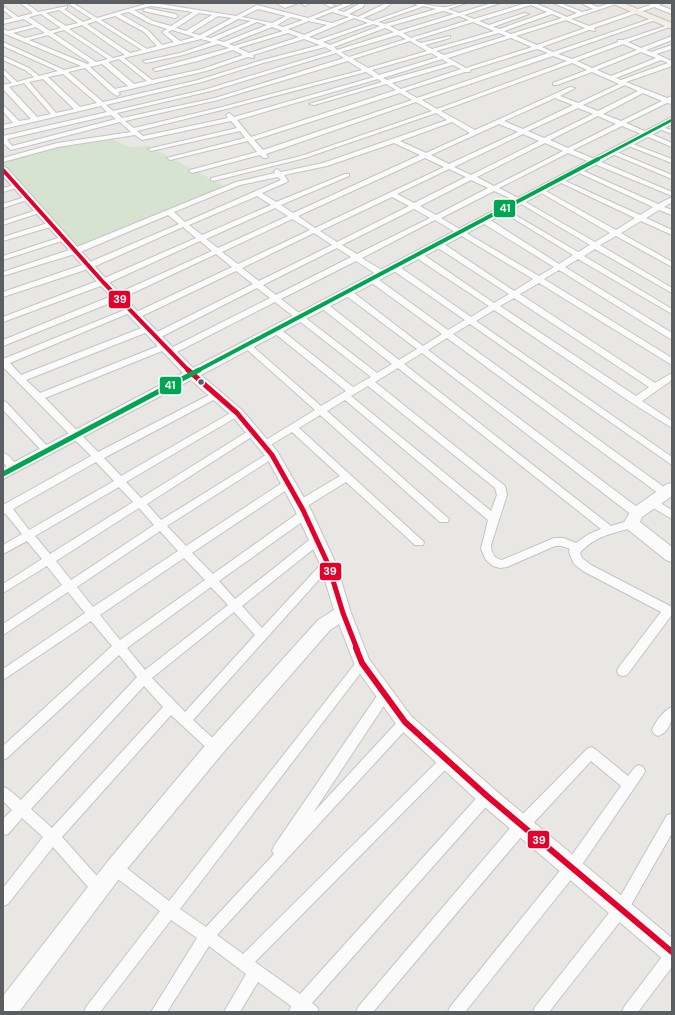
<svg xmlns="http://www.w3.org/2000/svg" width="675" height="1015" viewBox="0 0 675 1015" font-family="'DM Sans',sans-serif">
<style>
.green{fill:#d6e3d1}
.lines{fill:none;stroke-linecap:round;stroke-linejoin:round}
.street-casing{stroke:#c3c4c4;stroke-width:2}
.secondary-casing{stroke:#c3c4c3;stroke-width:2}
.primary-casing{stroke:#cec3b5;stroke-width:2}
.street{fill:#fcfbfb;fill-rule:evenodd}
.secondary{fill:#fcfbfb;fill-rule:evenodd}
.primary{fill:#f1ede7;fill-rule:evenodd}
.bus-1-far2-casing{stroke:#fff;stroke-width:6}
.bus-1-far1-casing{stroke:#fff;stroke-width:8}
.bus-1-casing{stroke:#fff;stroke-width:10}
.bus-2-far2-casing{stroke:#fff;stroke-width:4.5}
.bus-2-far1-casing{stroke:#fff;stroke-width:6}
.bus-2-casing{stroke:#fff;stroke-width:8}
.bus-1-far2{stroke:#e4002b;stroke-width:4}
.bus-1-far1{stroke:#e4002b;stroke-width:5}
.bus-1{stroke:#e4002b;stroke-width:6}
.bus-2-far2{stroke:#00a651;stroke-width:3}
.bus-2-far1{stroke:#00a651;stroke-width:4}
.bus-2{stroke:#00a651;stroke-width:5}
.bus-dot{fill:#5a5e61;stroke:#fff;stroke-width:1.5}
.line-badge{stroke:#fff;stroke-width:1.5}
.badge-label{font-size:11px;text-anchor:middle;font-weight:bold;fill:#fff}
</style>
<rect width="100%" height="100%" fill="#e9e7e4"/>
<polygon class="green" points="110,138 129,147 148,146 226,187 76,253 3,170 3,161 59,146"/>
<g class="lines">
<g class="street-casing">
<g id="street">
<path d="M20,3H26L38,12L67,6V8L64,9L83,22L92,19L67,3H73L97,18L149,3H154L236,16L257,5L308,18L346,3H354L337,10L344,12L361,3H365L363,7L349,14L358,17L386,3H392L384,9L363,18L373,21L418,5L412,3C422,3 431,6 441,7C449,8 457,3 466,3L448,9L459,13L492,3H500L464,15L474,19L526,3H535L567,17L577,13L553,3H560L582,12L593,9L581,3H588L598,7L611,3H619L571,19L589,26L650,5V3H663L659,5L672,10V14L654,7L594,28L595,31L589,30L542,47L553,52L653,18L658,19L558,54L572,59L618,42V40H623L672,24V26L628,42L641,48L672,36V40L646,50L651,52L672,45V49L656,54L672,61V66L626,82L667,98L672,96V104L667,103L626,123L672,143V147L622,126L573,150L672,192V196L568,153L499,188L522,200L595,242L610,233L538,191V189H542L616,230L635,218L557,181V179H561L640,215L653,207L575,171V169H579L658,204L672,197V202L664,207L672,210V215L659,210L646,218L672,230V235L641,221L621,233L672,262V267L616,236L600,245L672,288V293L595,249L584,256L672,309V314L578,259L565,267L672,333V340L559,270L544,279L672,358V365L539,283L520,294L655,383L672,373V380L642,401L672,421V428L632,403L494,310L476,321L672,457V465L470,324L453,334L668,490L670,493L668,496H662L447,338L428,350L641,510L642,513L641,516H633L422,353L404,364L611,526L631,520L635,521L636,524L635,527C614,533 594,536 580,553L582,558L591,565L672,607V617L671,616L627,675L623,676L619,675L617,671L619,667L661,612L583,571L574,564L569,552L570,549L562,546H555L507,567L500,568L493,566L486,560L481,549L488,520L345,400L327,411L449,519L448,522H440L320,415L299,428L424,542L423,545H415L346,482L304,508H296L295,505L296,502L340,476L292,432L267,447H261L259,445L261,443L315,410L243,346L244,344H250L321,406L346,391L273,332L272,330L273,328H279L353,387L371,377L275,302L173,354H167L166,352L167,350L270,298L257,288L157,339H151L150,337L151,335L253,284L236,271L138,318H132V314L232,267L216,254L120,299L3,346V340L114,295L212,251L200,241L106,284L3,322V317L100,280L196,238L183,227L91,268L3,297V292L85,264L179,224L168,215L78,253L3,276V272L72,249L236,182L275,173L274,171L277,169L281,172L323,163L447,120L436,113L305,158L213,181L211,180V178L301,156L432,111L416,102L266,154L268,157L267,158H263L260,155L192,173L189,171L190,170L257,152L248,141L170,160L167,158L245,138L240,131L151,151L148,149L237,128L231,121L142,140L135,135L58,147L3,162V158L57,143L131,132L120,122L11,150L3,143V136L107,112L101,106L3,129V125L13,123L3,111V105L19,121L31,119L3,89V85L12,83L3,74V69L17,82L34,77L25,70L3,60V56L29,68L39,76L58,71L3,46V42L64,70L81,66L3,33V29L8,31L33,25L24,19L3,24V20L13,18L3,10V6L18,17L33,13ZM531,5L547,12L500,29L493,27L529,14L524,13L489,25L479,21ZM151,6L193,12L171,26L153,21L134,10ZM424,6L436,9L385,24L378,22ZM258,9L286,16L272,23L242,17ZM59,10L78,23L66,26L46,13ZM443,11L454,14L399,31L390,26ZM129,12L149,23L167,29L162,32L174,42L162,45L148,30L120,14ZM332,12L349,17L332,23L314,19ZM199,13L212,15L186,31L176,28ZM41,14L61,28L50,31L29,17ZM552,14L562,18L511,34L504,31ZM115,16L144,32L157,46L147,49L101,20ZM218,16L232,18L200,35L191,33ZM459,16L469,20L411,38L403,33ZM291,17L303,20L283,27L277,25ZM354,18L368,23L318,40L309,37ZM238,19L251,21L211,38L205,37ZM566,20L585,28L537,45L516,36ZM96,21L142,50L130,53L87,24ZM309,21L327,25L304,35L288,29ZM257,22L267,25L224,42L216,40ZM473,22L494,31L432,49L425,45L450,38V36L421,43L415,40ZM373,24L380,26L330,45L323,42ZM82,25L125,55L113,58L69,29ZM36,27L45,33L25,38L13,33ZM272,27L283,31L234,46L229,44ZM385,28L394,32L337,50L334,47ZM64,30L108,59L96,62L53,33ZM172,30L195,37L180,41L168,32ZM288,33L299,37L249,53L238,48ZM499,33L506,36L444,55L436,51ZM48,35L90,63L87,64L29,40ZM398,35L406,39L349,57L341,52ZM511,38L532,47L466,68L448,58ZM201,39L212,42L180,53L143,61L146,63L183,55L218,44L229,48L153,69L156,71L198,61L233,50L243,55L202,69L152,80L124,58ZM304,39L320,45L259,61L198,80L103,102L68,72L85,68L111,92L117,96L120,94L118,92L206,71L248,57L254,58L253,55ZM410,41L427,51L368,68L353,59ZM623,44L637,50L592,68L577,61ZM325,47L332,51L207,89L113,111L106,105L202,82L263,63ZM537,49L548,53L417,98L405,91L465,72H470V70ZM641,52L656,58L611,76L597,70ZM336,53L344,58L215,98L122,118L117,113L211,91ZM431,53L438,57L379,75L372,70ZM553,56L567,61L437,109L422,100ZM119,59L147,81L134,84L108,62ZM442,59L448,63L387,80L383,78ZM661,60L668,63L621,80L616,78ZM348,61L362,70L222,107L134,128L125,121L218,100ZM572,63L587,70L553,83V85H557L592,72L619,84L578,103L560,96L575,88L570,87L475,130L441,111ZM102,64L128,86L115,89L90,67ZM453,65L461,69L401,89L392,83ZM366,72L374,77L234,117L229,113L226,115L228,118L143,136L137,131L226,109ZM63,74L97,103L80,107L48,77ZM43,79L74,109L56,113L29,82ZM378,79L382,82L309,104L314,105L386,84L396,90L251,137L237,120ZM24,83L51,114L37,117L9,87ZM625,85L638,91L598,111L583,105ZM400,93L412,100L263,150L254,140ZM643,93L662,101L621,121L603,114ZM555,98L573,105L523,129L504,121ZM578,108L593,114L544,138L528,131ZM111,115L116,119L12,146L7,139ZM598,116L616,124L568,148L550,140ZM452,122L470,133L426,153L400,141ZM499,124L518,132L449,164L431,155ZM523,134L539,141L471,175L454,167ZM394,143L420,155L293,213L281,205L349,176V174H345L276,202L262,193L287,182L288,181L284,175L327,166ZM545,143L563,151L494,186L477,177ZM425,158L444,167L315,228L298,216ZM449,169L466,177L414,203L397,194ZM278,177L281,180L185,222L174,212L240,185ZM471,180L488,188L436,215L420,206ZM494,191L518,202L590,245L578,252L505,209H501V211L573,255L559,264L487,218H481V222L554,267L539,276L441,218ZM257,196L271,205L202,235L189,225ZM392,197L409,206L337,242L320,231ZM275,208L288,216L218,248L206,239ZM414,209L430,218L357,254L342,245ZM292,219L310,230L238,264L222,252ZM435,220L533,279L514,291L441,242H435V246L509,294L494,303L421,253H415V257L489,306L471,317L397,265H391V269L465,320L448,330L375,277H369V281L442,334L423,346L350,290H344V294L417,349L399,360L326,303H320V307L392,364L377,373L281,299L356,261L379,276H385V272L362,258ZM314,233L332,245L259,281L242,268ZM337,248L351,257L276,295L263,285ZM514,298L649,387L636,396L500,306ZM398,368L601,529L589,534L576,543L563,538H554L502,560C494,559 491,552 491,545L507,495L505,486L375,382ZM368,386L495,488L497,495L491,511L351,396Z"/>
<polygon points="276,3 285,4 298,3 285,8"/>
<polygon points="300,3 307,3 308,4 305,6"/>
<polygon points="323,3 330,3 335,6 330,7"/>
<polygon points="146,8 175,14 178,16 175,18 144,11 143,10"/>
<polygon points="657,126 672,130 672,134 657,128"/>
<polygon points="626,143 630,143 672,159 672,163 626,145"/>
<polygon points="612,150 672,175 672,179 610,153 609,152"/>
<polygon points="17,184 20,186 19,187 3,192 3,188"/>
<polygon points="28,196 30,197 30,199 3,208 3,204"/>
<polygon points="40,209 42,210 42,212 3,225 3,221"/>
<polygon points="51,222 54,222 54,226 3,241 3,237"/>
<polygon points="61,237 67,237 68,239 3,260 3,256"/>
<path d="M127,309H130L134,311L10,363L21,375L144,327H150L151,329L150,331L26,380L40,393L161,345H167L168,347L167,349L45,398L98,452L213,393H219L220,395L219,397L104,458L121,476L234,411H240L242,413L240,415L126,482L141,498L250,430H256L258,432L256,434L147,504L161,520L269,453H275L277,455L275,457L167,526L186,546L285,481H291L293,484L291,487L192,553L213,574L301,511H309L310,514L309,517L219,581L235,599L313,537H321L322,540L321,543L242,606L262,628L324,561L328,560L332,561L333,564L193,720L219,744L221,748L219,752L215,754L211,752L171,715L62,837L105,885L107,890L105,895L100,897L95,895L53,847L8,904L3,906V888L43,837L22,818L8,834L3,835V819L12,810L3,801V787L8,789L21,800L137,677L119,655L7,758L3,760V746L112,646L91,621L3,680V669L85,613L68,592L3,635V624L62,585L47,566L3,593V584L42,559L27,541L3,554V545L22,534L5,513L3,514V505L91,456L3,367V359ZM96,462L114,481L29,530L13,509ZM119,487L133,502L50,554L35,536ZM139,508L154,525L71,580L56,561ZM160,531L178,551L93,607L77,587ZM184,558L205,580L120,640L100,615ZM211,587L228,605L145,670L127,648ZM234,612L255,635L185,712L152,678ZM144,686L163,707L52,828L31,809Z"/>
<polygon points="3,401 6,402 50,449 52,451 50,453 44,453 3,410"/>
<path d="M3,453C9,454 15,463 18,468L16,470H10L3,462Z"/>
<polygon points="652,498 672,510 672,519 648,505 647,502 648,499"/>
<polygon points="362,658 366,660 368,663 366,666 180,909 206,927 274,854 272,851 274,846 381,690 385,689 389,690 391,694 389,698 313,813 401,718 405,717 409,718 411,722 409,726 217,935 243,954 443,756 447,754 451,756 453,760 451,764 255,962 300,994 482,792 487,790 492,792 493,796 492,800 312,1003 317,1007 319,1012 289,1012 291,1006 258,982 240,1012 224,1012 246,974 209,946 167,1012 151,1012 197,938 171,920 100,1012 84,1012 86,1007 160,911 110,873 108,868 110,863 115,861 120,863 169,901 358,660"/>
<path d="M672,707C672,719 671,731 658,736L654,734L652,730C655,722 664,710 672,707Z"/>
<polygon points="591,747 595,749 628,776 635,767 639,765 643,767 645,771 643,775 577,872 465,1012 448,1012 450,1007 567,862 621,786 591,761 527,830 373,1012 356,1012 358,1007 517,820 587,749"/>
<polygon points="672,814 672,833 626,914 549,1012 533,1012 535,1007 616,904 667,815"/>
<polygon points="672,948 672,967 638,1012 622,1012 624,1007 667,950"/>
</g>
</g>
<g class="secondary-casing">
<g id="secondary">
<polygon points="672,117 672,124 201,375 242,410 277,451 311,510 336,564 351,613 369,659 411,716 494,789 672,938 672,963 664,960 480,803 399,728 356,668 339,624 330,630 222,754 122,875 19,1012 3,1012 3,996 108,861 208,742 318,620 334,610 320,564 295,510 267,458 232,416 191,380 3,479 3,468 183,373 99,284 3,176 3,167 7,168 107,280 193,368"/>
<polygon points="672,483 672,496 642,517 640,522 672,547 672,562 666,560 626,528 623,524 632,509 667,484"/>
</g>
</g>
<g class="primary-casing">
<polygon id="primary" points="611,3 623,3 672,23 672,29"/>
</g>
<use href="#street" class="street"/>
<use href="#secondary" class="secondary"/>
<use href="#primary" class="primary"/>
<g class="bus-1-far2-casing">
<polyline id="bus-1-far2" points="3,170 103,282 189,371"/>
</g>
<g class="bus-1-far1-casing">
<polyline id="bus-1-far1" points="188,370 237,413 272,455 303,510 328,564 343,613 357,649"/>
</g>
<g class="bus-1-casing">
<polyline id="bus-1" points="356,648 362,663 405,722 487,796 672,952"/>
</g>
<g class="bus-2-far2-casing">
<polyline id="bus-2-far2" points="596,160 672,120"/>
</g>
<g class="bus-2-far1-casing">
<polyline id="bus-2-far1" points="197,371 598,159"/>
</g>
<g class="bus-2-casing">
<polyline id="bus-2" points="3,474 199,370"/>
</g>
<use href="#bus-1-far2" class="bus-1-far2"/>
<use href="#bus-1-far1" class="bus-1-far1"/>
<use href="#bus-1" class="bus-1"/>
<use href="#bus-2-far2" class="bus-2-far2"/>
<use href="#bus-2-far1" class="bus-2-far1"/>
<use href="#bus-2" class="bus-2"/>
</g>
<circle class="bus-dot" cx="201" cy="382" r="3.5"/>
<g class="line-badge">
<rect x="493" y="199" width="23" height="19" rx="4" fill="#00a651"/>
<rect x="108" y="290" width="23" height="19" rx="4" fill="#e4002b"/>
<rect x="159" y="376" width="23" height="19" rx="4" fill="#00a651"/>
<rect x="319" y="562" width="23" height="19" rx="4" fill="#e4002b"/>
<rect x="527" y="830" width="23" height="19" rx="4" fill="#e4002b"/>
</g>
<g class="badge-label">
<text x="505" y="212">41</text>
<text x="120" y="303">39</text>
<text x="170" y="389">41</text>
<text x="330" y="575">39</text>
<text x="539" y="844">39</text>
</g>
<rect width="675" height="1015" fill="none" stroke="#5a5e61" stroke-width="8"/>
</svg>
